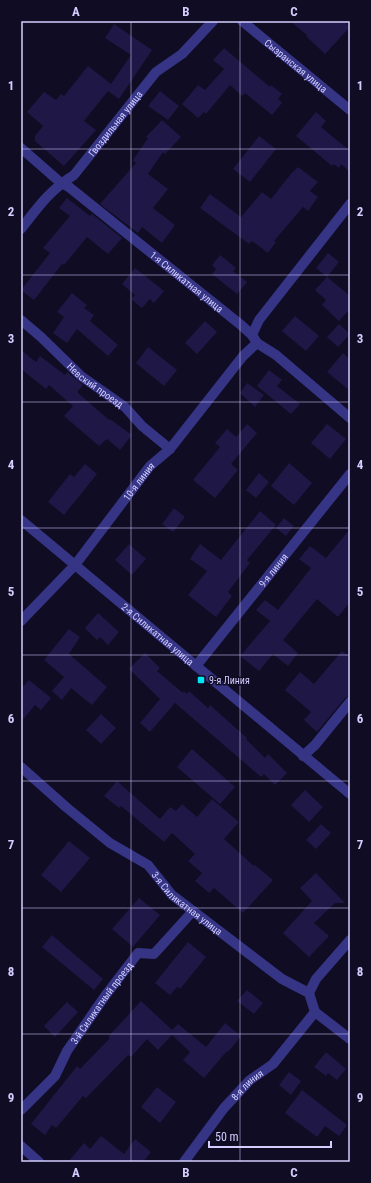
<svg xmlns="http://www.w3.org/2000/svg" width="371" height="1183" viewBox="0 0 371 1183" font-family="'Roboto Condensed',sans-serif">
<style>
.building{fill:#1f1745}
.lines{fill:none;stroke-linecap:round;stroke-linejoin:round}
.minor{stroke:#353485;stroke-width:10}
.tertiary{stroke:#353485;stroke-width:10}
.grid{fill:none;stroke:#d3ceff;stroke-width:1;stroke-opacity:0.55}
.poi-dot{fill:#00e6f9;stroke:#100c23;stroke-width:1.5}
.labels{text-anchor:middle;dominant-baseline:central;stroke-width:3;stroke-linejoin:round;paint-order:stroke}
.street-label{font-size:10px;fill:#d3ceff;stroke:#100c23}
.poi-label{font-size:10px;fill:#d3ceff;stroke:#100c23;text-anchor:start}
.neatline{fill:none;stroke:#d3ceff;stroke-width:1.5}
.grid-label{font-size:13px;text-anchor:middle;font-weight:bold;fill:#d3ceff}
</style>
<rect width="100%" height="100%" fill="#100c23"/>
<g class="building">
<polygon points="290,21 344,21 350,27 325,54 306,36 307,35"/>
<polygon points="114,24 152,50 119,99 108,91 84,121 96,130 64,166 35,141 35,136 43,126 27,112 44,92 56,100 61,94 64,96 88,66 111,84 131,55 105,38"/>
<polygon points="224,48 270,87 271,85 282,94 278,99 282,103 272,115 245,93 242,96 230,85 206,114 204,112 198,118 182,104 198,85 205,90 224,69 213,60"/>
<polygon points="160,91 179,106 168,120 148,106"/>
<polygon points="316,112 326,121 321,127 350,151 350,172 341,164 339,168 334,164 332,166 296,136"/>
<polygon points="162,120 181,137 165,154 163,152 148,174 168,189 153,208 175,225 162,243 142,227 138,233 100,204 136,163 133,160 148,138 146,137"/>
<polygon points="259,136 276,149 250,182 233,169"/>
<polygon points="298,167 318,182 310,191 318,197 308,211 303,207 274,241 276,242 268,253 252,241 249,244 200,208 210,194 241,217 262,192 271,199 290,175"/>
<polygon points="67,198 90,216 92,214 122,238 108,254 87,237 64,265 62,264 34,300 21,290 50,253 43,248 70,216 59,208"/>
<polygon points="328,253 339,262 327,277 350,296 350,309 339,321 322,305 326,300 315,290 327,277 316,268"/>
<polygon points="220,255 236,268 233,271 247,282 237,294 212,274 216,269 212,265"/>
<polygon points="135,268 164,291 154,303 150,299 142,308 131,299 135,295 122,284"/>
<polygon points="72,293 87,305 84,308 94,315 90,321 118,345 108,356 77,329 67,343 53,333 64,317 57,312"/>
<polygon points="295,316 319,336 306,351 282,331"/>
<polygon points="205,321 217,332 197,354 185,343"/>
<polygon points="339,324 350,334 338,347 327,337"/>
<polygon points="148,347 177,370 164,386 136,363"/>
<polygon points="21,350 36,362 40,356 65,375 67,372 83,385 77,392 109,420 110,419 132,435 120,450 107,439 99,446 64,416 73,406 49,385 46,389 21,369"/>
<polygon points="343,353 350,359 350,391 327,372"/>
<polygon points="269,370 282,380 277,386 300,404 291,414 257,386"/>
<polygon points="247,383 264,395 255,407 240,393"/>
<polygon points="247,424 257,433 231,464 238,470 215,498 193,480 220,447 215,443 227,429 236,437"/>
<polygon points="327,424 346,439 330,459 311,443"/>
<polygon points="289,463 312,483 294,505 271,486"/>
<polygon points="85,464 97,474 64,515 48,502 70,474 74,477"/>
<polygon points="259,473 269,482 256,498 246,490"/>
<polygon points="174,508 185,517 173,532 162,524"/>
<polygon points="260,511 276,525 247,560 250,563 228,592 232,596 216,617 188,595 207,571 190,559 200,544 221,560"/>
<polygon points="284,518 294,526 286,536 276,528"/>
<polygon points="350,529 350,602 338,617 317,599 283,640 298,653 288,666 273,654 259,671 240,656 270,621 256,610 265,600 278,610 311,568 299,559 310,546 326,558"/>
<polygon points="129,544 146,559 132,575 115,560"/>
<polygon points="98,613 119,632 108,645 100,637 97,640 85,628"/>
<polygon points="69,629 80,637 69,654 107,687 92,705 71,688 62,700 52,691 64,677 44,660"/>
<polygon points="342,651 350,657 350,696 345,698 317,732 304,720 311,712 285,690 300,672 314,684"/>
<polygon points="145,653 160,668 157,671 183,693 184,691 187,694 189,691 208,708 210,705 247,738 246,739 265,758 268,754 287,773 275,785 264,774 261,777 175,703 150,732 140,723 160,699 129,669"/>
<polygon points="29,680 51,698 41,710 35,705 21,722 21,689"/>
<polygon points="101,714 116,728 101,744 86,730"/>
<polygon points="192,749 235,787 220,804 177,767"/>
<polygon points="117,781 160,819 170,807 176,811 182,804 197,817 212,799 239,822 224,839 254,866 255,865 273,880 243,913 214,888 209,893 195,881 202,873 188,861 195,854 172,833 164,842 121,806 119,808 104,796"/>
<polygon points="305,790 323,807 309,822 291,805"/>
<polygon points="321,824 331,833 316,849 306,840"/>
<polygon points="69,841 90,858 61,892 41,875"/>
<polygon points="316,873 345,903 335,903 314,923 329,936 309,957 283,933 312,901 300,888"/>
<polygon points="139,898 160,915 133,947 112,929"/>
<polygon points="52,935 103,979 94,990 42,947"/>
<polygon points="188,942 206,957 180,989 177,987 170,995 155,983"/>
<polygon points="247,990 263,1003 254,1014 237,1001"/>
<polygon points="141,1001 172,1030 178,1024 206,1047 225,1023 241,1036 228,1052 227,1051 204,1078 183,1060 190,1052 172,1035 158,1050 147,1039 131,1057 128,1055 86,1098 83,1096 56,1128 52,1125 45,1135 31,1124 77,1066 80,1069 110,1038 108,1037"/>
<polygon points="67,1002 78,1012 55,1037 44,1026"/>
<polygon points="326,1052 346,1069 337,1080 328,1073 326,1076 314,1067"/>
<polygon points="289,1072 301,1081 291,1095 279,1085"/>
<polygon points="157,1087 176,1102 160,1123 141,1107"/>
<polygon points="302,1090 347,1125 339,1136 325,1126 317,1137 285,1113"/>
<polygon points="101,1136 124,1154 135,1139 151,1152 143,1162 68,1162 84,1143 90,1149"/>
</g>
<g class="lines">
<g class="minor">
<path id="s1" d="M242,21L350,110"/>
<path id="s2" d="M21,148L61,183L69,187L241,325L252,335L257,343L276,355L350,418"/>
<path id="s3" d="M21,229C38,207 50,190 74,175L156,72L182,54L213,21"/>
<path id="s4" d="M21,320L41,337L81,376L125,407L142,426L170,449"/>
<polyline points="252,335 259,320 350,204"/>
<path id="s5" d="M21,621L75,565L150,466L170,449L243,356L257,343"/>
<path id="s6" d="M196,666L350,474"/>
<polyline points="303,756 315,745 350,702"/>
<path id="s7" d="M21,767L66,807L110,843L148,865L172,895L282,979L309,993L315,1012L350,1039"/>
<polyline points="309,993 316,979 350,940"/>
<path id="s8" d="M21,1110L55,1076L67,1051L105,996L138,953L154,954L193,911"/>
<polyline points="21,1146 39,1162"/>
<path id="s9" d="M184,1162L224,1108L250,1080L273,1064L315,1012"/>
</g>
<path class="tertiary" id="s10" d="M21,520L350,794"/>
</g>
<path class="grid" d="M131,21V1162M240,21V1162M21,149H350M21,275H350M21,402H350M21,528H350M21,655H350M21,781H350M21,908H350M21,1034H350"/>
<rect class="poi-dot" x="197" y="676" width="8" height="8" rx="2"/>
<g class="labels">
<g class="street-label">
<text stroke="none"><textPath href="#s1" startOffset="70">Сызранская улица</textPath></text>
<text stroke="none"><textPath href="#s3" startOffset="142">Гвоздильная улица</textPath></text>
<text stroke="none"><textPath href="#s2" startOffset="213">1-я Силикатная улица</textPath></text>
<text stroke="none"><textPath href="#s4" startOffset="99">Невский проезд</textPath></text>
<text stroke="none"><textPath href="#s5" startOffset="183">10-я линия</textPath></text>
<text stroke="none"><textPath href="#s6" startOffset="123">9-я линия</textPath></text>
<text stroke="none"><textPath href="#s10" startOffset="178">2-я Силикатная улица</textPath></text>
<text stroke="none"><textPath href="#s7" startOffset="216">3-я Силикатная улица</textPath></text>
<text stroke="none"><textPath href="#s8" startOffset="135">3-й Силикатный проезд</textPath></text>
<text stroke="none"><textPath href="#s9" startOffset="100">8-я линия</textPath></text>
</g>
<g class="poi-label">
<text x="209" y="680">9-я Линия</text>
</g>
</g>
<rect width="371" height="1183" fill="none" stroke="#100c23" stroke-width="44"/>
<path d="M209 1141v6h122v-6" fill="none" stroke="#d3ceff" stroke-width="2"/>
<text x="215" y="1141" font-size="12" fill="#d3ceff" stroke="#100c23" stroke-width="3" paint-order="stroke">50 m</text>
<rect x="22" y="22" width="327" height="1139" class="neatline"/>
<g class="grid-label">
<text x="76" y="16">A</text>
<text x="186" y="16">B</text>
<text x="294" y="16">C</text>
<text x="11" y="90">1</text>
<text x="360" y="90">1</text>
<text x="11" y="216">2</text>
<text x="360" y="216">2</text>
<text x="11" y="343">3</text>
<text x="360" y="343">3</text>
<text x="11" y="469">4</text>
<text x="360" y="469">4</text>
<text x="11" y="596">5</text>
<text x="360" y="596">5</text>
<text x="11" y="723">6</text>
<text x="360" y="723">6</text>
<text x="11" y="849">7</text>
<text x="360" y="849">7</text>
<text x="11" y="976">8</text>
<text x="360" y="976">8</text>
<text x="11" y="1102">9</text>
<text x="360" y="1102">9</text>
<text x="76" y="1177">A</text>
<text x="186" y="1177">B</text>
<text x="294" y="1177">C</text>
</g>
</svg>
